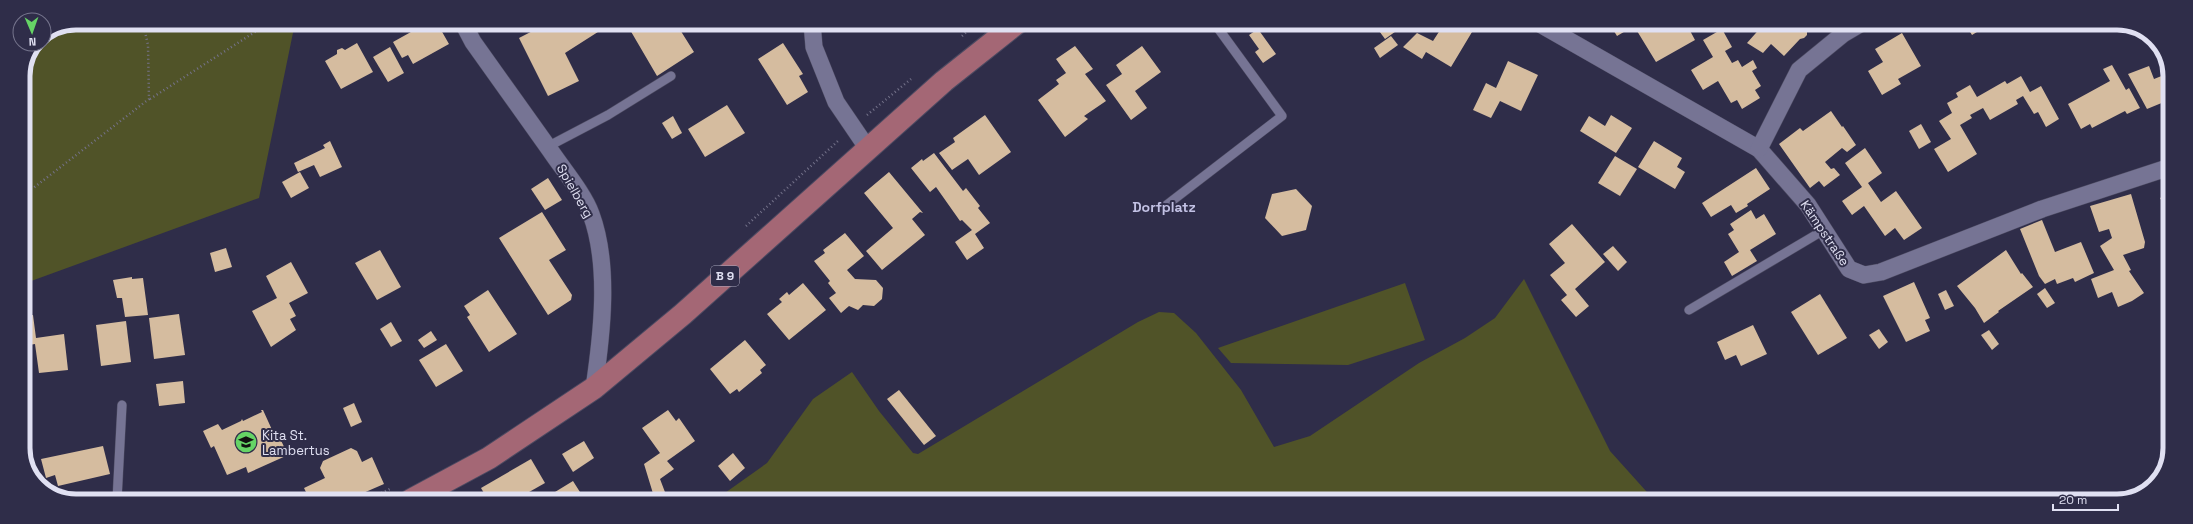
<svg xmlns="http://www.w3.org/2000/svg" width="2193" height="524" viewBox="0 0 2193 524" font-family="'Space Grotesk',sans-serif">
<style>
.green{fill:#505328}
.building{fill:#d5bc9f}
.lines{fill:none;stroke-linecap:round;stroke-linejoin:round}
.service-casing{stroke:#4c4a61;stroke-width:10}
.minor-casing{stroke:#4c4a61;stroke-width:18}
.primary-casing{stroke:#4c4a61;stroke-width:24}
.path{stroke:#75738b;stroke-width:2.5;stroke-dasharray:1 3;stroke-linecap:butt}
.service{stroke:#767494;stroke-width:9}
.minor{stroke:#767494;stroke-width:17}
.primary{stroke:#a46775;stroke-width:22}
.labels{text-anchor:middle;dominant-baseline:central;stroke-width:4;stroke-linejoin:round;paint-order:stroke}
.shield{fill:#2f2d49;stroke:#abaabf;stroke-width:1}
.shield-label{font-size:12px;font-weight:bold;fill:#e0e0f2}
.street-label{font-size:13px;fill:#e0e0f2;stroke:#2f2d49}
.poi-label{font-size:13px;fill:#e0e0f2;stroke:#2f2d49;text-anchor:start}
.neighbourhood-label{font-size:14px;font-weight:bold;fill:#c2c1e4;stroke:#2f2d49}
.rim{fill:none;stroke:#e0e0f2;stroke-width:5}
</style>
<rect width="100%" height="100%" fill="#2f2d49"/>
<g class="green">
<polygon points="76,23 295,23 259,198 23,284 23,76 36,44 44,44 44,36"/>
<polygon points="1524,279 1610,451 1655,501 715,500 767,463 813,399 852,372 879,411 913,453 918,454 1138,322 1159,312 1174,313 1196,333 1241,390 1274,447 1310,436 1419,363 1465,338 1495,318"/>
<polygon points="1405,283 1425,340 1348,365 1231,363 1218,348"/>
</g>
<g class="building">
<polygon points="383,23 398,23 386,30"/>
<polygon points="427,23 437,23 449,44 413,64 408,55 402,58 393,42"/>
<polygon points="548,23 553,28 561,23 612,23 565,53 579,81 548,96 519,38"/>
<polygon points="626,23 664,23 669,30 677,25 694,52 657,76"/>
<polygon points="1374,24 1406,24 1385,39"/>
<polygon points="1444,24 1458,24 1472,32 1451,67 1426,52 1422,59 1403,47 1417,33 1433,41"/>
<polygon points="1619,24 1695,24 1688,27 1695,40 1656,62 1634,26 1617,36 1612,28"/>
<polygon points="1778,24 1800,24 1798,27 1804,28 1807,31 1807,35 1804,38 1800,39 1784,56 1771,44 1763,53 1747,43 1763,25 1770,32"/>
<polygon points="1965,24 1990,24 1972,35"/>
<polygon points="1258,29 1276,54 1263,63 1255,52 1259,49 1249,35"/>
<polygon points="1722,29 1732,47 1725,51 1732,63 1738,60 1742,67 1753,60 1757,68 1752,71 1761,86 1755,90 1760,98 1742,109 1737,100 1731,103 1718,81 1703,90 1691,70 1713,57 1703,40"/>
<polygon points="1902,33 1921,66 1898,79 1901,84 1882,95 1868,71 1883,62 1875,49"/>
<polygon points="1391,36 1398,45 1380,58 1374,48"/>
<polygon points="357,43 373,72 341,89 325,61 337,54 337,50 342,48 345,50"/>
<polygon points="783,43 803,74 799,76 808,92 787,105 758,59"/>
<polygon points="1075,46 1093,69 1085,74 1106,101 1084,116 1088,119 1065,137 1038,100 1059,84 1056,80 1066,73 1056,59"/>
<polygon points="1142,46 1161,72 1135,91 1147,108 1131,120 1106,85 1122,74 1116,65"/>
<polygon points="390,47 404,73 388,82 373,57"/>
<polygon points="1508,61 1538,75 1521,111 1500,101 1491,118 1473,110 1486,83 1496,88"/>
<polygon points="2112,65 2126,90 2129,88 2140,108 2127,114 2125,111 2092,128 2090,124 2081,129 2068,104 2110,81 2103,69"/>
<polygon points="2149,66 2154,79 2169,73 2170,117 2164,102 2147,109 2128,74"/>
<polygon points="2021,76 2030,92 2041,86 2059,119 2046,127 2038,112 2034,114 2023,96 2016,100 2018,104 1990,120 1983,108 1970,115 1972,118 1960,125 1977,154 1948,172 1934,149 1951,139 1939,121 1952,113 1947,103 1958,97 1956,93 1970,85 1977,97 2005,81 2007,84"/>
<polygon points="727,105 745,133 705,157 688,129"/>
<polygon points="1831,111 1842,127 1843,126 1856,145 1847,152 1842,148 1825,162 1831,169 1834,168 1840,175 1824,187 1819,181 1810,188 1779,144 1800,128 1803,131"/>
<polygon points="985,115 1011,152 979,175 968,159 952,170 939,153 955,142 953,138"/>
<polygon points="1611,115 1632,128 1616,153 1580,131 1589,116 1605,126"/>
<polygon points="673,116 682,133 672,139 662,123"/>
<polygon points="1921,124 1931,142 1919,149 1909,131"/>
<polygon points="330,141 342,167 320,177 314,165 298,172 294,163 325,148 323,145"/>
<polygon points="1654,141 1682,158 1677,167 1685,172 1675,189 1638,167"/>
<polygon points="1865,148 1882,173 1868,183 1881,202 1896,191 1922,228 1904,240 1895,228 1885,236 1864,206 1852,215 1842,201 1862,187 1845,163"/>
<polygon points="934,153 963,191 966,188 980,206 978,208 990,223 975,234 984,248 967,260 955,242 972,230 962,220 960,221 936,187 930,192 911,168 922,159 923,161"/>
<polygon points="1615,156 1637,169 1620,196 1598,183"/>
<polygon points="1756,168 1770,189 1747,204 1748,206 1736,213 1731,205 1711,217 1702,203"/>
<polygon points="300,172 309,188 291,198 282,182"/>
<polygon points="889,172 923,213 920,212 912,219 925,235 882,270 866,251 893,228 864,193"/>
<polygon points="548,178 562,200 545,210 531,189"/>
<polygon points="1296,189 1312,206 1306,230 1282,236 1265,218 1272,194"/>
<polygon points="2170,193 2170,215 2160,198"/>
<polygon points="2131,194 2145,242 2144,248 2123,255 2131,270 2129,271 2144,293 2132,301 2118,307 2112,292 2098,298 2091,279 2114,270 2100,246 2112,238 2109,229 2099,232 2090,206"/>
<polygon points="1751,210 1756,219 1764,214 1776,234 1750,250 1757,261 1732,276 1724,262 1739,252 1728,234 1734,230 1730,224"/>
<polygon points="542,212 566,250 549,260 572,295 571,300 548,315 499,238"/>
<polygon points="2042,220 2055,252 2081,242 2094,273 2075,282 2073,278 2057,284 2055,279 2045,284 2039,276 2020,229"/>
<polygon points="1572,224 1605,262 1575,289 1589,306 1576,317 1561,300 1567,295 1550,275 1565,263 1549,244"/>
<polygon points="845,233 864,256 847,270 855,279 876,280 883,288 882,299 874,306 863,305 858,310 849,306 841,313 829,298 836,293 828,283 830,281 814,261 825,253 823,250"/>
<polygon points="1613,246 1627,262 1618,271 1603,254"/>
<polygon points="226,248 232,267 215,272 210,253"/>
<polygon points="380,250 401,287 377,300 355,263"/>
<polygon points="2006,250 2021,274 2022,273 2033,287 1998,311 1999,312 1984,323 1975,308 1957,286"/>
<polygon points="291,262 308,293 289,303 296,316 290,319 296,330 271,347 252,311 277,298 266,276"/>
<polygon points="132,277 132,279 143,278 148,315 125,317 122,298 117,298 113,280"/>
<polygon points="1914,282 1930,318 1925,320 1930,331 1906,342 1883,296"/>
<polygon points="803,283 826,310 789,340 767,314 782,302 779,299 787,292 789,295"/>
<polygon points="2045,288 2055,303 2047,308 2037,294"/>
<polygon points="488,290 517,334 489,352 467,317 470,315 464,306"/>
<polygon points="1946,290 1954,306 1945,310 1938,294"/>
<polygon points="1820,294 1847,338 1818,355 1791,312"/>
<polygon points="179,314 185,355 154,359 149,318"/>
<polygon points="33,315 36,338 64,334 68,370 39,373 35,344 23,346 23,316"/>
<polygon points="126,321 131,362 101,366 96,325"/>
<polygon points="391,322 402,341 391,347 380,329"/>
<polygon points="1753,325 1767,354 1741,366 1736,355 1725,360 1717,342"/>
<polygon points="1879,329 1888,342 1879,349 1869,335"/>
<polygon points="1989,330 1999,344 1992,350 1981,335"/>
<polygon points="431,331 437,340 424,348 418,340"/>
<polygon points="745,340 766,365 760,370 762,373 739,392 737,389 730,394 710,369"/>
<polygon points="446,344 463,371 436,387 419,360"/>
<polygon points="183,381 185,403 159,406 156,384"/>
<polygon points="899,390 936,436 924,445 887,399"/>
<polygon points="354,403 362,422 351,427 343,408"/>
<polygon points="261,410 263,410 273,432 276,430 288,455 248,473 246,467 227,475 214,446 211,448 203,431 218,424 222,430 241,421 242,419 243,421 262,412"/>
<polygon points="668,410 676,421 679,418 695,441 667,461 674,469 660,479 668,500 655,500 644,464 660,453 642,428"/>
<polygon points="584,441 594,458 573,472 562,454"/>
<polygon points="103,446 110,474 58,486 55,475 46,478 41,459"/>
<polygon points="351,448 357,451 362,462 372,457 384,484 347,500 310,500 304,488 325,478 320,468 323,461"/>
<polygon points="733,453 745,468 730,481 718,466"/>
<polygon points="531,459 545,483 515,500 488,500 481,488"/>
<polygon points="573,481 585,500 549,500 557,496 555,492"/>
</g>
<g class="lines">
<g class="service-casing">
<g id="service">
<polyline points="547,147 608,115 671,76"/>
<polyline points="1164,207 1282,116 1215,24"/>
<polyline points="1689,310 1824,230"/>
<polyline points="117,500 122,405"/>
</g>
</g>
<g class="minor-casing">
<g id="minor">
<path d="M463,23L473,42C499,78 524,114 550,150C562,168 584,194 591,214C610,265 602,334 594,388"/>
<polyline points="812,23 814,47 836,102 868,149"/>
<polyline points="1540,24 1759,149 1808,205 1849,269 1864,275 1881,272 2042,209 2170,167"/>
<polyline points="1759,149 1799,70 1843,34 1860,24"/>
</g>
</g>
<g class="primary-casing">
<polyline id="primary" points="411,500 489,458 594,388 683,314 944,81 1017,23"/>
</g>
<g class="path">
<polyline points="962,36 977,23"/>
<polyline points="150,99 269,23"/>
<polyline points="867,115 911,79"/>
<polyline points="23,190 32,189 149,99 148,45 143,23"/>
<polyline points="746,226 839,140"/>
<polyline points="2142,491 2154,484"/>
<polyline points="367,500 392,488"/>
</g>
<use href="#service" class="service"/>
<use href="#minor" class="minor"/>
<use href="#primary" class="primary"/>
</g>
<defs>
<g id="school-disc" transform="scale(1.15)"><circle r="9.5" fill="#66d466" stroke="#2f2d49"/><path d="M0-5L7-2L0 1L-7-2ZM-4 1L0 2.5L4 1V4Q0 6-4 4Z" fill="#111"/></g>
</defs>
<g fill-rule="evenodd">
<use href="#school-disc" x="246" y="442"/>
</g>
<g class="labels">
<rect class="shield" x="711" y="266" width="28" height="20" rx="3"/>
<g class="shield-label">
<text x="725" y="276">B 9</text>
</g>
<g class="street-label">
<text transform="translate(575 191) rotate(60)">Spielberg</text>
<text transform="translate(1825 233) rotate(56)">Kämpstraße</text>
</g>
<g class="poi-label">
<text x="262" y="435">Kita St.<tspan x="262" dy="15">Lambertus</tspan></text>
</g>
<g class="neighbourhood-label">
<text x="1164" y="207">Dorfplatz</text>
</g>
</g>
<path d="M0 0H2193V524H0ZM76 30H2117A46 46 0 0 1 2163 76V448A46 46 0 0 1 2117 494H76A46 46 0 0 1 30 448V76A46 46 0 0 1 76 30Z" fill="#2f2d49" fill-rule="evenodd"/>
<path class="rim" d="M76 30H2117A46 46 0 0 1 2163 76V448A46 46 0 0 1 2117 494H76A46 46 0 0 1 30 448V76A46 46 0 0 1 76 30Z"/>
<g transform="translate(32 32) rotate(178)"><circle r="19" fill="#2f2d49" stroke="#76758d"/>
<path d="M0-3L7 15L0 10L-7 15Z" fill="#66d466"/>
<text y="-6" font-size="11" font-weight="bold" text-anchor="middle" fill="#e0e0f2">N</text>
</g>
<path d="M2053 504v6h65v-6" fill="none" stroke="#e0e0f2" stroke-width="2"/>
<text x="2059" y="504" font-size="12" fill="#e0e0f2" stroke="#2f2d49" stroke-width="3" paint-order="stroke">20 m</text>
</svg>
